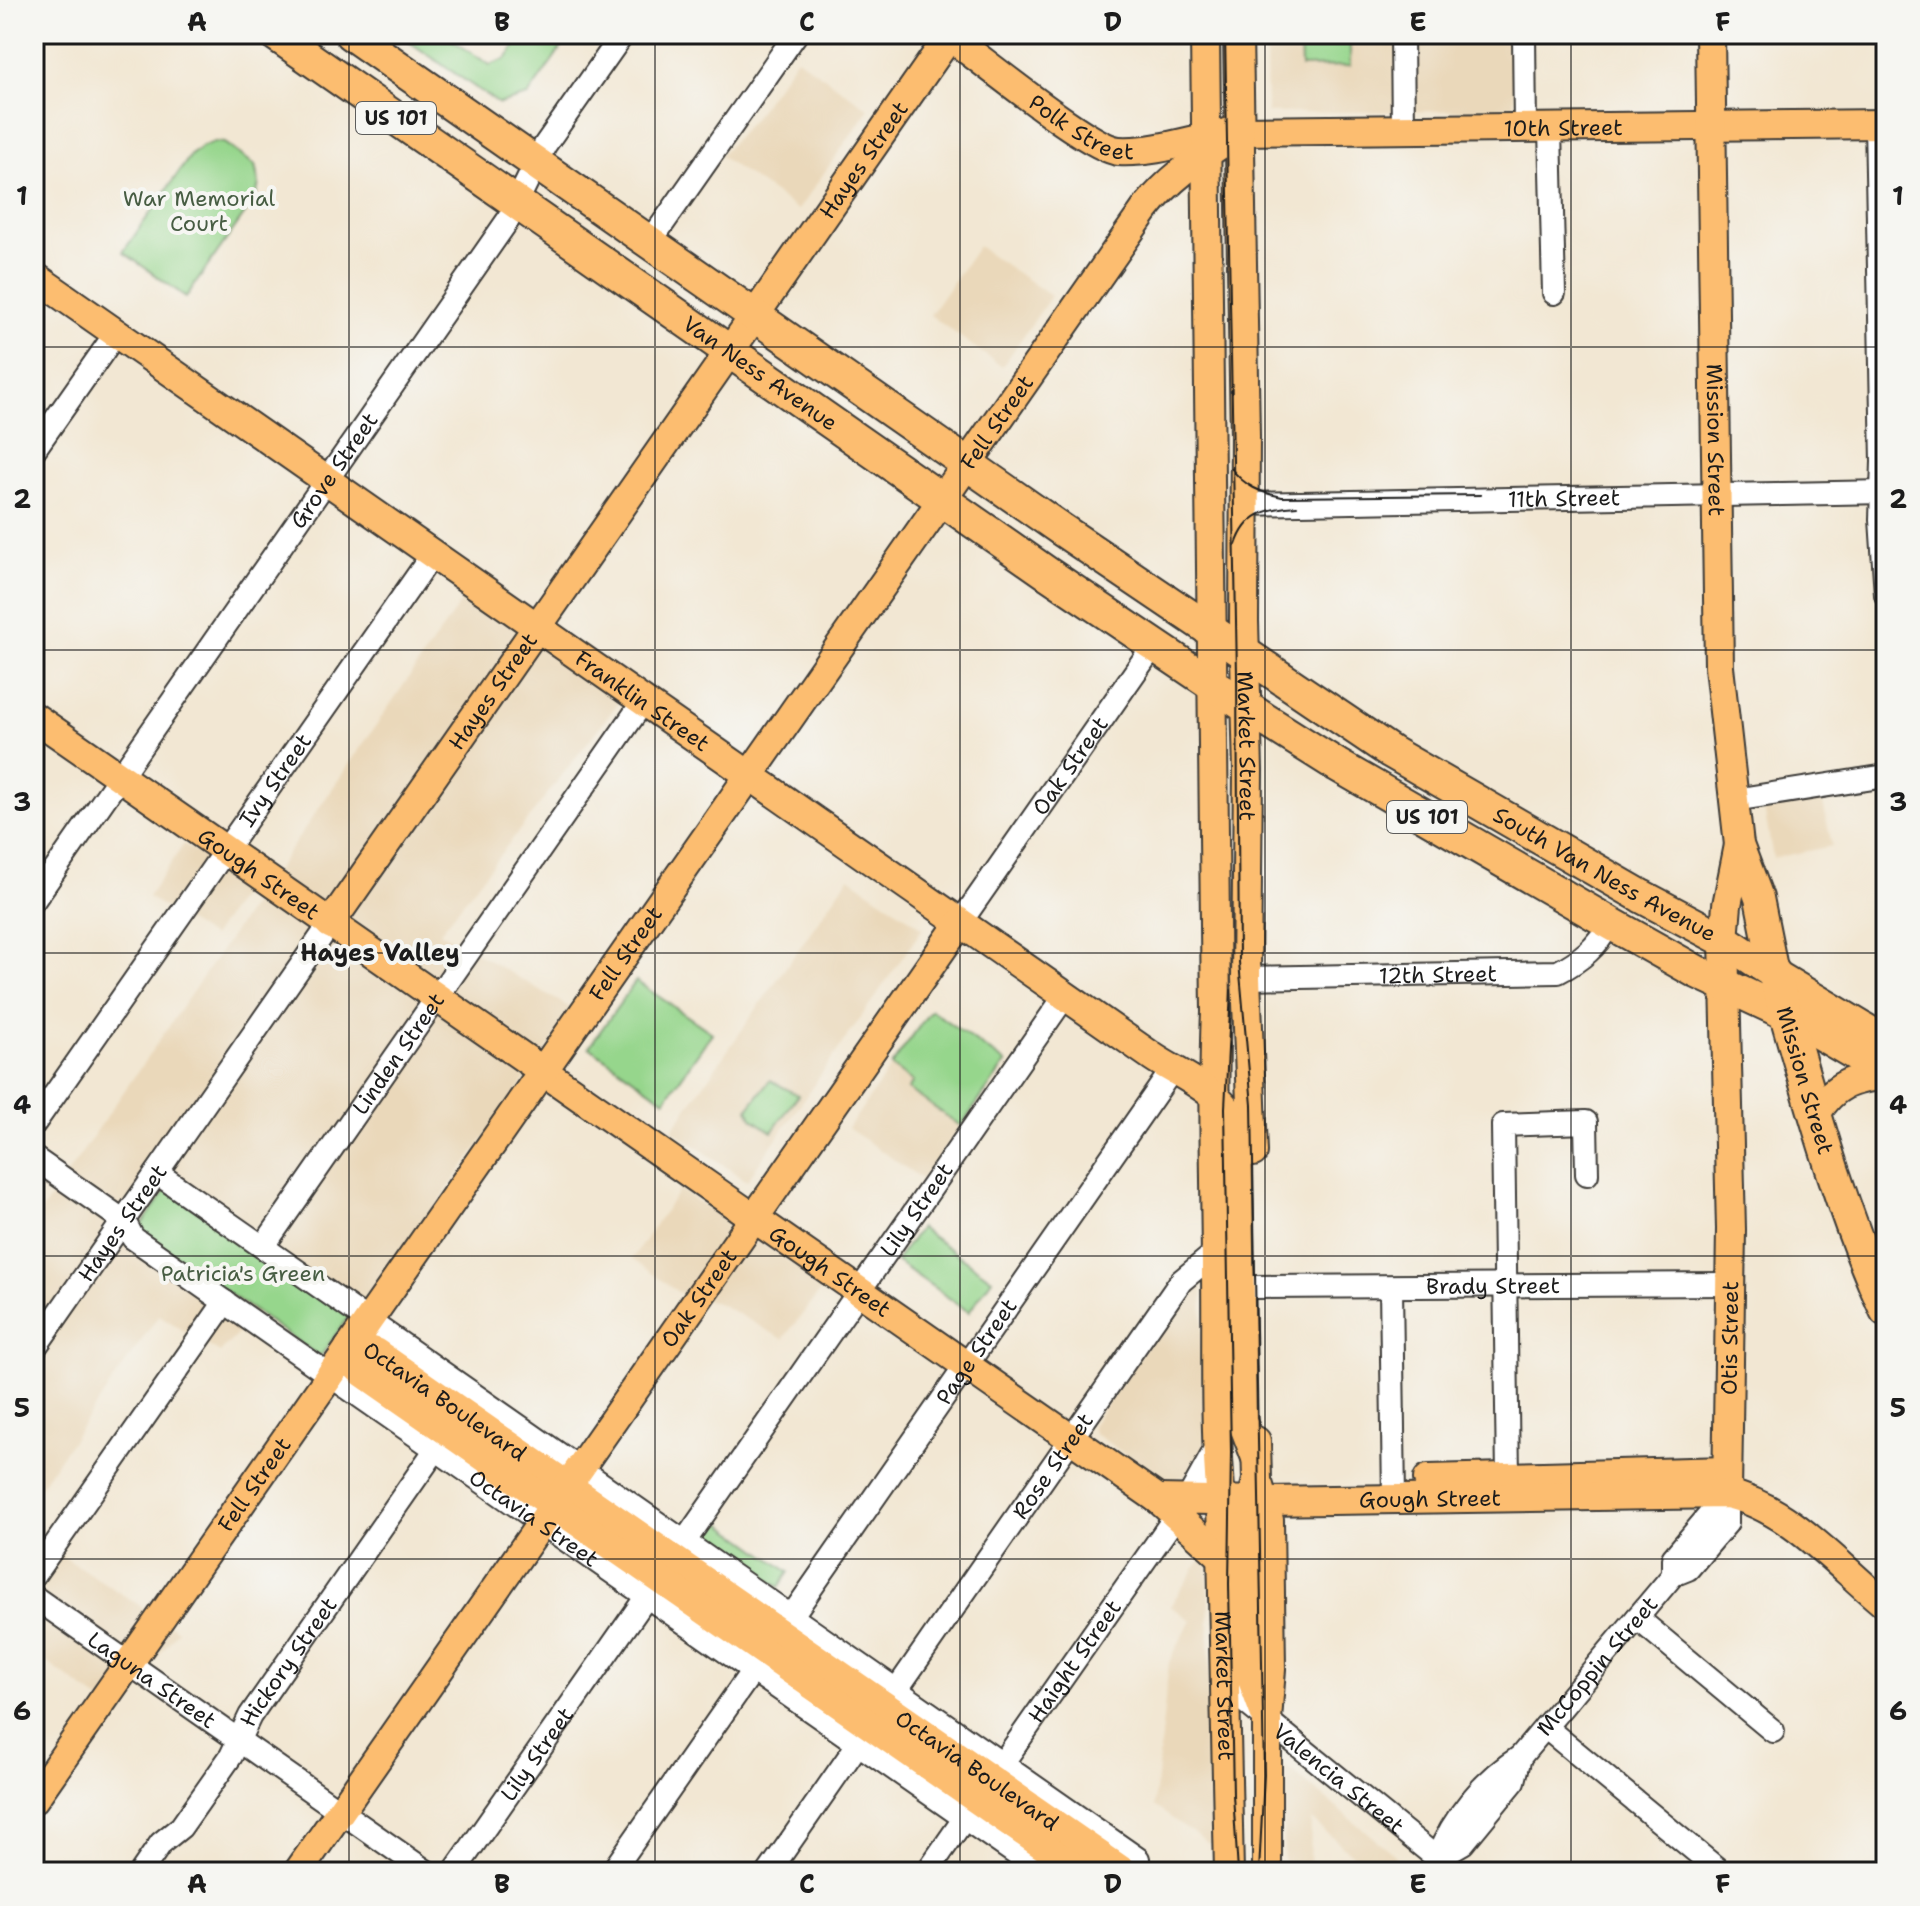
<svg xmlns="http://www.w3.org/2000/svg" width="1920" height="1906" viewBox="0 0 1920 1906" font-family="'Shantell Sans',sans-serif">
<style>
.built{fill:#ead8ba}
.green{fill:#96d68c;stroke:#597954;stroke-width:2}
.lines{fill:none;stroke-linecap:round;stroke-linejoin:round}
.minor-casing{stroke:#3c3a37;stroke-width:26}
.major-casing{stroke:#3c3a37;stroke-width:32}
.highway-casing{stroke:#3c3a37;stroke-width:36}
.minor{stroke:#fff;stroke-width:22}
.major{stroke:#fcbd6f;stroke-width:28}
.highway{stroke:#fcbd6f;stroke-width:32}
.tram{stroke:#1c1c1c;stroke-width:2}
.grid{fill:none;stroke:#1c1c1c;stroke-width:2;stroke-opacity:0.55}
.labels{text-anchor:middle;dominant-baseline:central;stroke-width:8;stroke-linejoin:round;paint-order:stroke}
.shield{fill:#f6f6f2;stroke:#5d5d5c;stroke-width:2}
.shield-label{font-size:20px;font-weight:bold;fill:#1c1c1c}
.street-label{font-size:22px;fill:#1c1c1c;stroke:#f6f6f2}
.park-label{font-size:22px;fill:#475d43;stroke:#f6f6f2}
.neighbourhood-label{font-size:24px;font-weight:bold;fill:#1c1c1c;stroke:#f6f6f2}
.neatline{fill:none;stroke:#1c1c1c;stroke-width:3}
.grid-label{font-size:26px;text-anchor:middle;font-weight:bold;fill:#1c1c1c}
</style>
<rect width="100%" height="100%" fill="#f6f6f2"/>
<filter id="ink" filterUnits="userSpaceOnUse"><feTurbulence type="fractalNoise" baseFrequency=".0125" numOctaves="2"/><feDisplacementMap in="SourceGraphic" scale="16" xChannelSelector="R" yChannelSelector="G"/><feConvolveMatrix kernelMatrix="1 2 1 2 8 2 1 2 1" color-interpolation-filters="sRGB"/></filter>
<filter id="wash" filterUnits="userSpaceOnUse"><feTurbulence type="fractalNoise" baseFrequency=".006" numOctaves="4" result="noise"/><feDisplacementMap in="SourceGraphic" scale="32" xChannelSelector="R" yChannelSelector="G"/><feGaussianBlur stdDeviation="1.8" result="paint"/><feColorMatrix in="noise" values="0 0 0 0 0 0 0 0 0 0 0 0 0 0 0 0 0 1.4 0 .05"/><feComposite in="paint" operator="in"/></filter>
<g filter="url(#wash)">
<rect width="100%" height="100%" fill="#f2e7d3"/>
<g class="built">
<polygon points="1266,34 1513,34 1514,110 1267,113"/>
<polygon points="797,58 869,109 798,210 720,156 752,120"/>
<polygon points="978,246 1051,296 1002,367 930,315"/>
<polygon points="467,593 619,702 440,932 574,1010 344,1337 275,1293 220,1353 159,1315 34,1495 34,1222"/>
<polygon points="1822,798 1832,846 1773,858 1764,808"/>
<polygon points="184,844 247,886 212,937 148,897"/>
<polygon points="849,877 923,928 747,1181 672,1130"/>
<polygon points="931,1010 1006,1063 922,1179 848,1128"/>
<polygon points="680,1189 825,1285 783,1339 720,1304 678,1292 632,1259"/>
<polygon points="1191,1282 1202,1286 1205,1451 1185,1476 1165,1482 1094,1433 1091,1427"/>
<polygon points="34,1538 178,1630 117,1713 34,1653"/>
<polygon points="1201,1559 1208,1560 1212,1846 1154,1806 1169,1662 1191,1620 1170,1606"/>
<polygon points="1282,1763 1396,1856 1382,1872 1373,1872 1311,1819 1310,1872 1284,1872"/>
</g>
<g class="green">
<polygon points="398,34 443,34 490,65 506,59 524,34 547,34 563,45 528,96 499,104"/>
<polygon points="1300,38 1350,38 1350,66 1301,67"/>
<polygon points="215,142 224,143 255,165 259,185 255,199 186,297 123,252 191,155 201,147"/>
<polygon points="636,981 712,1033 665,1100 589,1047"/>
<polygon points="931,1010 1006,1063 961,1126 908,1089 913,1082 891,1066"/>
<polygon points="770,1080 798,1095 772,1132 752,1118 748,1109"/>
<polygon points="167,1189 349,1316 320,1357 138,1230"/>
<polygon points="920,1228 992,1279 969,1312 896,1261"/>
<polygon points="717,1520 789,1572 779,1587 706,1535"/>
</g>
</g>
<g filter="url(#ink)">
<g class="lines">
<g class="minor-casing">
<g id="minor">
<polyline points="1402,34 1403,130"/>
<polyline points="1524,34 1525,129"/>
<polyline points="1876,124 1883,462 1881,519 1886,595"/>
<polyline points="1550,129 1554,293"/>
<polyline points="650,242 796,34"/>
<polyline points="34,450 116,333"/>
<path id="s1" d="M1244,504L1886,492"/>
<polyline points="1734,800 1886,776"/>
<path id="s2" d="M34,900L508,220L545,145L623,34"/>
<path id="s3" d="M960,923L1154,645"/>
<path id="s4" d="M1246,978L1558,972C1581,960 1597,947 1610,923"/>
<path id="s5" d="M34,1124L432,555"/>
<path id="s6" d="M34,1158L124,1221L133,1238L1042,1872"/>
<polyline points="157,1173 1138,1859"/>
<path id="s7" d="M263,1247L643,702"/>
<path id="s8" d="M1253,1287L1731,1284"/>
<polyline points="1391,1287 1394,1499"/>
<path id="s9" d="M34,1349L330,924"/>
<polyline points="1508,1477 1503,1125 1586,1122 1587,1174"/>
<path id="s10" d="M685,1541L1065,996"/>
<polyline points="34,1575 225,1302"/>
<polyline points="1673,1575 1673,1558 1727,1494"/>
<path id="s11" d="M34,1597L427,1872"/>
<polyline points="1637,1618 1773,1731"/>
<path id="s12" d="M784,1627L1172,1070"/>
<path id="s13" d="M1224,1685L1454,1872"/>
<path id="s14" d="M897,1689L1181,1281L1216,1252"/>
<polyline points="1545,1727 1721,1872"/>
<path id="s15" d="M995,1774L1187,1500L1216,1448"/>
<path id="s16" d="M1437,1858C1453,1818 1483,1780 1520,1757L1673,1575L1688,1569L1727,1523V1494"/>
<polyline points="1437,1858 1463,1843 1514,1781 1520,1757"/>
<path id="s17" d="M141,1872L161,1843L181,1827L231,1756L250,1716L436,1449"/>
<path id="s18" d="M454,1872L647,1596"/>
<polyline points="612,1872 760,1660"/>
<polyline points="769,1872 858,1744"/>
<polyline points="927,1872 973,1806"/>
</g>
</g>
<g class="major-casing">
<g id="major">
<path id="s19" d="M946,34C978,56 1089,149 1119,151C1160,153 1200,136 1240,131L1886,124"/>
<path id="s20" d="M1205,34L1216,1012C1212,1100 1216,1187 1216,1275C1217,1351 1214,1425 1221,1501L1229,1872"/>
<path id="s21" d="M1238,34L1245,436L1244,621L1248,771L1246,978L1253,1152"/>
<path id="s22" d="M1710,34L1719,667L1739,845L1759,898L1774,973L1886,1040"/>
<path id="s23" d="M34,276L1153,1057C1181,1076 1229,1094 1237,1131L1242,1421L1256,1458"/>
<path id="s24" d="M34,717L1158,1499L1222,1557"/>
<path id="s25" d="M330,924L951,34"/>
<path d="M1816,1114C1834,1084 1852,1079 1886,1075"/>
<path id="s26" d="M349,1348L359,1347L375,1352L1124,1872"/>
<polyline points="349,1348 355,1365 362,1372 1081,1872"/>
<polyline points="1256,1441 1257,1480 1245,1529 1248,1669 1267,1720"/>
<polyline points="1428,1479 1727,1471"/>
<polyline points="1259,1486 1269,1520 1271,1669 1267,1720 1267,1872"/>
<path id="s27" d="M1727,1494L1731,1229L1724,940L1727,905L1739,845"/>
<path id="s28" d="M1158,1499L1264,1501L1727,1494C1789,1507 1838,1566 1886,1605"/>
<path id="s29" d="M34,1799L1146,208C1172,175 1205,155 1240,131"/>
<path id="s30" d="M298,1872L960,923"/>
</g>
</g>
<g class="highway-casing">
<g id="highway">
<path id="s31" d="M275,34L1047,573L1264,719L1337,765L1610,923L1697,972L1785,1013L1886,1072"/>
<path id="s32" d="M351,34L1062,530L1391,752L1641,896L1724,940L1774,973C1807,1086 1837,1203 1886,1310"/>
</g>
</g>
<use href="#minor" class="minor"/>
<use href="#major" class="major"/>
<use href="#highway" class="highway"/>
<g class="tram">
<polyline points="1225,34 1237,674 1239,962 1252,1105 1264,1775 1259,1872"/>
<path d="M1231,468C1244,486 1261,493 1282,497L1481,495"/>
<path d="M1236,545C1246,514 1267,508 1297,506"/>
<polyline points="1231,990 1225,1108 1231,1452 1229,1584 1233,1795 1238,1872"/>
</g>
</g>
</g>
<path class="grid" d="M349,34V1872M655,34V1872M960,34V1872M1265,34V1872M1571,34V1872M34,347H1886M34,650H1886M34,953H1886M34,1256H1886M34,1559H1886"/>
<g class="labels">
<g class="shield">
<rect x="356" y="102" width="80" height="32" rx="6"/>
<rect x="1387" y="801" width="80" height="32" rx="6"/>
</g>
<g class="shield-label">
<text x="396" y="118">US 101</text>
<text x="1427" y="817">US 101</text>
</g>
<g class="street-label">
<text stroke="none"><textPath href="#s19" startOffset="166">Polk Street</textPath></text>
<text stroke="none"><textPath href="#s19" startOffset="656">10th Street</textPath></text>
<text stroke="none"><textPath href="#s25" startOffset="932">Hayes Street</textPath></text>
<text stroke="none"><textPath href="#s31" startOffset="592">Van Ness Avenue</textPath></text>
<text stroke="none"><textPath href="#s29" startOffset="1680">Fell Street</textPath></text>
<text stroke="none"><textPath href="#s22" startOffset="406">Mission Street</textPath></text>
<text stroke="none"><textPath href="#s2" startOffset="524">Grove Street</textPath></text>
<text stroke="none"><textPath href="#s1" startOffset="320">11th Street</textPath></text>
<text stroke="none"><textPath href="#s25" startOffset="284">Hayes Street</textPath></text>
<text stroke="none"><textPath href="#s23" startOffset="742">Franklin Street</textPath></text>
<text stroke="none"><textPath href="#s21" startOffset="712">Market Street</textPath></text>
<text stroke="none"><textPath href="#s3" startOffset="192">Oak Street</textPath></text>
<text stroke="none"><textPath href="#s5" startOffset="420">Ivy Street</textPath></text>
<text stroke="none"><textPath href="#s24" startOffset="274">Gough Street</textPath></text>
<text stroke="none"><textPath href="#s32" startOffset="1510">South Van Ness Avenue</textPath></text>
<text stroke="none"><textPath href="#s29" startOffset="1032">Fell Street</textPath></text>
<text stroke="none"><textPath href="#s4" startOffset="192">12th Street</textPath></text>
<text stroke="none"><textPath href="#s7" startOffset="236">Linden Street</textPath></text>
<text stroke="none"><textPath href="#s32" startOffset="1818">Mission Street</textPath></text>
<text stroke="none"><textPath href="#s10" startOffset="404">Lily Street</textPath></text>
<text stroke="none"><textPath href="#s9" startOffset="154">Hayes Street</textPath></text>
<text stroke="none"><textPath href="#s24" startOffset="970">Gough Street</textPath></text>
<text stroke="none"><textPath href="#s8" startOffset="240">Brady Street</textPath></text>
<text stroke="none"><textPath href="#s30" startOffset="700">Oak Street</textPath></text>
<text stroke="none"><textPath href="#s27" startOffset="156">Otis Street</textPath></text>
<text stroke="none"><textPath href="#s12" startOffset="336">Page Street</textPath></text>
<text stroke="none"><textPath href="#s26" startOffset="112">Octavia Boulevard</textPath></text>
<text stroke="none"><textPath href="#s14" startOffset="272">Rose Street</textPath></text>
<text stroke="none"><textPath href="#s29" startOffset="384">Fell Street</textPath></text>
<text stroke="none"><textPath href="#s28" startOffset="272">Gough Street</textPath></text>
<text stroke="none"><textPath href="#s6" startOffset="618">Octavia Street</textPath></text>
<text stroke="none"><textPath href="#s15" startOffset="138">Haight Street</textPath></text>
<text stroke="none"><textPath href="#s17" startOffset="258">Hickory Street</textPath></text>
<text stroke="none"><textPath href="#s16" startOffset="252">McCoppin Street</textPath></text>
<text stroke="none"><textPath href="#s11" startOffset="144">Laguna Street</textPath></text>
<text stroke="none"><textPath href="#s20" startOffset="1652">Market Street</textPath></text>
<text stroke="none"><textPath href="#s18" startOffset="144">Lily Street</textPath></text>
<text stroke="none"><textPath href="#s26" startOffset="760">Octavia Boulevard</textPath></text>
<text stroke="none"><textPath href="#s13" startOffset="148">Valencia Street</textPath></text>
</g>
<g class="park-label">
<text x="199" y="198">War Memorial<tspan x="199" dy="25">Court</tspan></text>
<text x="243" y="1273">Patricia's Green</text>
</g>
<g class="neighbourhood-label">
<text x="380" y="953">Hayes Valley</text>
</g>
</g>
<rect width="1920" height="1906" fill="none" stroke="#f6f6f2" stroke-width="88"/>
<rect x="44" y="44" width="1832" height="1818" class="neatline"/>
<g class="grid-label">
<text x="197" y="31">A</text>
<text x="502" y="31">B</text>
<text x="807" y="31">C</text>
<text x="1113" y="31">D</text>
<text x="1418" y="31">E</text>
<text x="1723" y="31">F</text>
<text x="22" y="205">1</text>
<text x="1898" y="205">1</text>
<text x="22" y="508">2</text>
<text x="1898" y="508">2</text>
<text x="22" y="811">3</text>
<text x="1898" y="811">3</text>
<text x="22" y="1114">4</text>
<text x="1898" y="1114">4</text>
<text x="22" y="1417">5</text>
<text x="1898" y="1417">5</text>
<text x="22" y="1720">6</text>
<text x="1898" y="1720">6</text>
<text x="197" y="1893">A</text>
<text x="502" y="1893">B</text>
<text x="807" y="1893">C</text>
<text x="1113" y="1893">D</text>
<text x="1418" y="1893">E</text>
<text x="1723" y="1893">F</text>
</g>
</svg>
